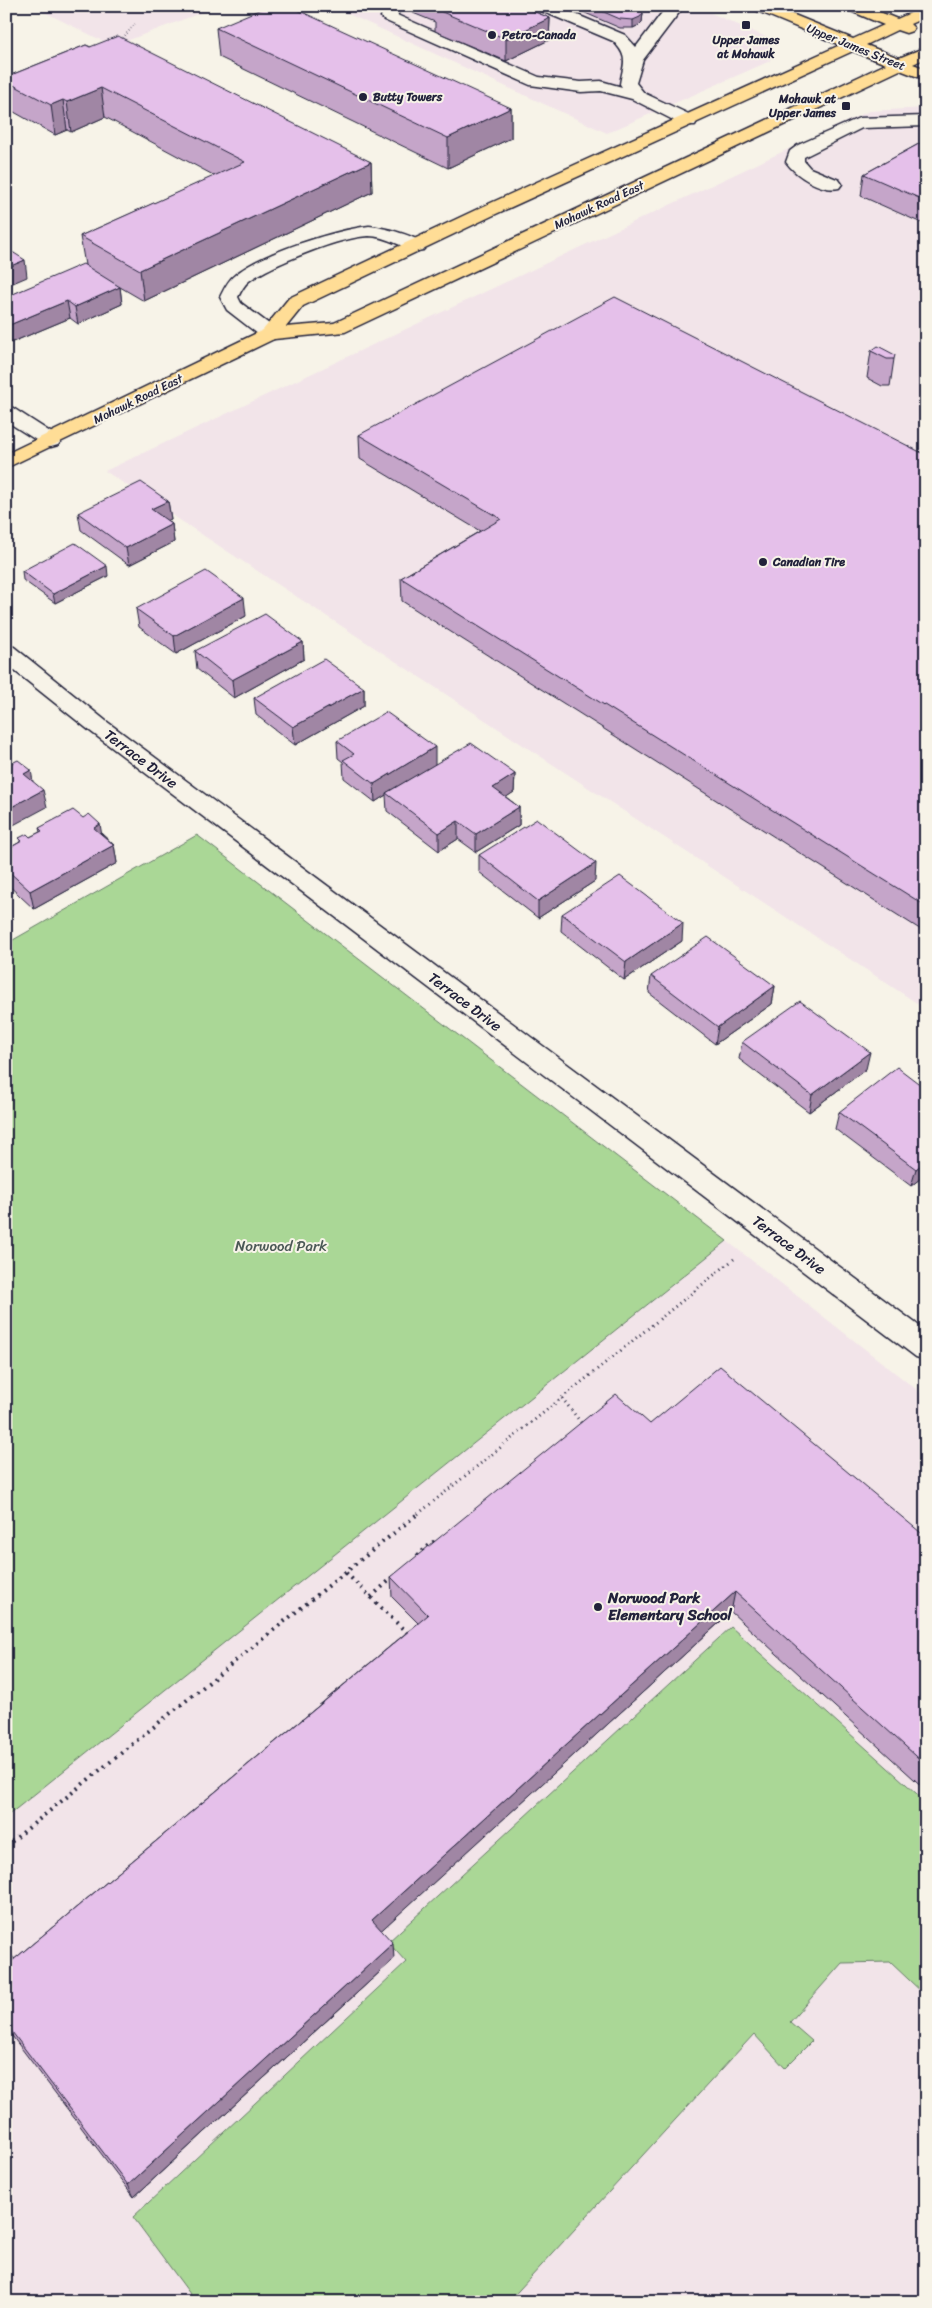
<svg xmlns="http://www.w3.org/2000/svg" width="932" height="2308" viewBox="0 0 932 2308" font-family="Sriracha,sans-serif">
<style>
.built{fill:#f2e4e9}
.green{fill:#aad796;stroke:#667c68}
.lines{fill:none;stroke-linecap:round;stroke-linejoin:round}
.minor-casing{stroke:#22223b;stroke-width:3}
.major-casing{stroke:#22223b;stroke-width:3}
.path-far2{stroke:#22223b;stroke-width:2;stroke-dasharray:0.5 2.5;stroke-linecap:butt}
.path-far1{stroke:#22223b;stroke-width:3;stroke-dasharray:1 4;stroke-linecap:butt}
.path{stroke:#22223b;stroke-width:4;stroke-dasharray:2 5;stroke-linecap:butt}
.minor{fill:#f7f3e8;fill-rule:evenodd}
.major{fill:#ffdd96;fill-rule:evenodd}
.wall{fill:#c5a5c9;stroke:#22223b}
.shaded-wall{fill:#a086a4;stroke:#22223b}
.building{fill:#e5c0ea;stroke:#22223b}
.poi-dot{fill:#22223b;stroke:#f7f3e8;stroke-width:2}
.labels{text-anchor:middle;dominant-baseline:central;stroke-width:4;stroke-linejoin:round;paint-order:stroke}
.far-poi-label{font-size:12px;font-weight:bold;fill:#22223b;stroke:#f7f3e8;text-anchor:start}
.far-street-label{font-size:12px;fill:#22223b;stroke:#f7f3e8}
.street-label{font-size:15px;fill:#22223b;stroke:#f7f3e8}
.park-label{font-size:15px;fill:#4b5856;stroke:#f7f3e8}
.poi-label{font-size:15px;font-weight:bold;fill:#22223b;stroke:#f7f3e8;text-anchor:start}
</style>
<rect width="100%" height="100%" fill="#f7f3e8"/>
<filter id="ink" filterUnits="userSpaceOnUse"><feTurbulence type="fractalNoise" baseFrequency=".02" numOctaves="2"/><feDisplacementMap in="SourceGraphic" scale="10" xChannelSelector="R" yChannelSelector="G"/><feConvolveMatrix kernelMatrix="1 2 1 2 8 2 1 2 1" color-interpolation-filters="sRGB"/></filter>
<g filter="url(#ink)">
<g class="built">
<polygon points="32,6 219,6 113,46"/>
<polygon points="331,6 695,6 766,37 772,48 770,61 607,133"/>
<polygon points="926,108 926,1009 105,471 869,111"/>
<polygon points="727,1241 926,1397 926,2302 6,2302 6,1817"/>
</g>
<g class="green">
<polygon points="197,835 727,1241 6,1817 6,944"/>
<polygon points="731,1627 926,1802 926,1996 890,1962 842,1963 790,2022 812,2041 785,2068 754,2034 508,2302 196,2302 133,2217 406,1962 388,1942"/>
</g>
<g class="lines">
<g class="minor-casing">
<g id="minor">
<path d="M384,6H403L397,15L539,77L581,82L601,81L622,87L620,84C623,64 630,58 613,41L537,9L534,6H556L625,35L636,47L667,6H684L643,60L636,83L644,93L695,117L697,121L695,125H683L632,99L601,91L581,92L530,85L384,20L381,17Z"/>
<path d="M926,116V126L862,128L804,157V161L810,168L839,180L842,184L839,188C821,192 796,176 786,162L790,151L798,145L859,118Z"/>
<path d="M369,226C382,227 419,236 426,246L423,250L417,251C401,247 385,236 369,236C340,237 273,264 249,281C244,285 241,291 238,297L241,303L277,330L279,334L277,338L270,340L263,338L227,310L220,297C224,289 228,280 235,275C261,253 336,230 369,226Z"/>
<polygon points="6,406 13,408 58,437 61,441 58,445 51,447 44,445 6,421"/>
<polygon points="6,645 14,647 106,721 926,1331 926,1360 916,1357 90,731 6,664"/>
</g>
</g>
<g class="major-casing">
<path id="major" d="M750,6H772L853,39L884,25L846,9L843,6H865L897,19L926,6V17L910,24L914,28L912,31L906,33L897,30L866,45L899,58L926,47V58L913,64L926,69V80L900,70L345,332L274,339L6,468V454L263,330L289,298L484,206L840,45L753,9ZM853,51L886,64L334,323L286,327L303,306L496,214Z"/>
</g>
<polyline class="path-far2" points="121,40 135,24"/>
<g class="path-far1">
<polyline points="562,1398 582,1424"/>
<polyline points="418,1514 734,1259"/>
</g>
<g class="path">
<polyline points="417,1556 433,1542 435,1545"/>
<polyline points="346,1573 408,1634"/>
<polyline points="371,1597 392,1578"/>
<polyline points="6,1846 420,1512"/>
<polyline points="6,1962 16,1955"/>
</g>
<use href="#minor" class="minor"/>
<use href="#major" class="major"/>
</g>
<g class="wall">
<polygon points="413,6 520,6 550,18 549,40 506,61 435,31 435,22 413,13"/>
<polygon points="569,6 634,6 643,13 642,22 639,25 633,28 620,28"/>
<polygon points="216,28 511,108 511,138 448,168 219,57"/>
<polygon points="86,45 371,162 372,192 144,301 120,287 122,304 78,324 70,318 10,343 6,340 6,297 85,265 80,236 215,176 105,117 71,132 67,130 55,135 7,108 6,77"/>
<polygon points="926,140 926,225 861,196 864,174"/>
<polygon points="871,351 894,359 890,386 882,386 867,378"/>
<polygon points="359,435 926,455 926,933 402,601 401,578 480,531 360,459"/>
<polygon points="168,501 171,519 167,520 172,524 174,542 129,565 81,530 78,513"/>
<polygon points="22,571 108,576 55,603 23,580"/>
<polygon points="136,609 246,616 176,654 139,627"/>
<polygon points="303,642 304,659 234,698 197,669 195,651"/>
<polygon points="364,688 364,706 295,745 256,715 254,698"/>
<polygon points="337,741 435,764 515,774 514,792 506,797 519,807 519,825 476,852 458,839 439,851 387,811 386,795 375,802 344,778 343,762 338,758"/>
<polygon points="39,828 102,834 114,845 117,863 34,909 6,883 6,850 20,842 19,838 30,837 40,832"/>
<polygon points="479,855 595,881 538,918 479,872"/>
<polygon points="562,914 682,941 624,980 561,931"/>
<polygon points="651,976 775,986 772,1004 715,1044 649,993"/>
<polygon points="742,1042 866,1069 809,1112 739,1059"/>
<polygon points="926,1089 926,1174 911,1186 835,1129 839,1112"/>
<polygon points="650,1424 926,1537 926,1790 731,1612 381,1930 394,1959 134,2197 6,2028 6,1966 418,1623 392,1597 391,1577"/>
</g>
<g class="shaded-wall">
<polygon points="643,13 642,22 639,25 633,28 633,20"/>
<polygon points="550,18 549,40 506,61 506,39"/>
<polygon points="101,88 105,117 71,132 67,102"/>
<polygon points="63,100 67,130 55,135 51,105"/>
<polygon points="511,108 511,138 448,168 448,138"/>
<polygon points="371,162 372,192 144,301 140,270"/>
<polygon points="25,260 27,277 6,286 6,268"/>
<polygon points="120,287 122,304 78,324 75,307"/>
<polygon points="67,301 70,318 10,343 7,326"/>
<polygon points="168,501 171,519 154,527 151,509"/>
<polygon points="172,524 174,542 129,565 126,548"/>
<polygon points="107,566 108,576 55,603 53,594"/>
<polygon points="244,598 246,616 176,654 174,636"/>
<polygon points="303,642 304,659 234,698 232,680"/>
<polygon points="364,688 364,706 295,745 293,727"/>
<polygon points="435,747 435,765 386,793 386,795 375,802 374,784"/>
<polygon points="31,770 34,788 24,774"/>
<polygon points="515,774 514,792 493,806 493,788"/>
<polygon points="43,790 47,807 6,829 6,810"/>
<polygon points="519,807 519,825 476,852 476,834"/>
<polygon points="458,821 458,839 439,851 439,833"/>
<polygon points="100,824 103,842 94,828"/>
<polygon points="114,845 117,863 34,909 30,891"/>
<polygon points="596,863 595,881 538,918 538,901"/>
<polygon points="683,923 682,941 624,980 626,962"/>
<polygon points="775,986 772,1004 715,1044 718,1027"/>
<polygon points="870,1052 866,1069 809,1112 812,1095"/>
<polygon points="926,1161 926,1174 911,1186 916,1169"/>
<polygon points="735,1592 731,1612 374,1937 372,1920"/>
<polygon points="393,1943 394,1959 134,2197 128,2185"/>
</g>
<g class="building">
<polygon points="268,6 289,6 511,108 448,138 216,28"/>
<polygon points="442,6 520,6 550,18 506,39 435,9"/>
<polygon points="590,6 634,6 639,8 643,13 640,17 633,20 620,19"/>
<polygon points="118,36 371,162 140,270 80,236 245,162 101,88 67,102 63,100 51,105 6,81 6,77 86,45 90,47"/>
<polygon points="926,140 926,201 864,174"/>
<polygon points="6,248 25,260 6,268"/>
<polygon points="83,264 120,287 75,307 67,301 7,326 6,325 6,297"/>
<polygon points="615,297 926,455 926,906 401,578 501,519 359,435"/>
<polygon points="878,346 895,355 894,359 887,359 871,351"/>
<polygon points="141,482 168,501 151,509 172,524 126,548 78,513"/>
<polygon points="75,543 107,566 53,594 22,571"/>
<polygon points="206,571 244,598 174,636 136,609"/>
<polygon points="265,614 303,642 232,680 195,651"/>
<polygon points="324,659 364,688 293,727 254,698"/>
<polygon points="386,712 435,747 374,784 343,760 354,754 337,741"/>
<polygon points="471,743 515,774 493,788 519,807 476,834 458,821 439,833 386,793"/>
<polygon points="6,758 12,763 18,760 31,770 24,774 43,790 6,810"/>
<polygon points="73,810 83,818 89,814 100,824 94,828 114,845 30,891 6,869 6,850 22,841 19,838 27,834 30,837 42,831 39,828"/>
<polygon points="537,819 596,863 538,901 479,855"/>
<polygon points="620,876 683,923 626,962 562,914"/>
<polygon points="708,937 775,986 718,1027 651,976"/>
<polygon points="800,1001 870,1052 812,1095 742,1042"/>
<polygon points="897,1067 926,1089 926,1161 916,1169 839,1112"/>
<polygon points="720,1366 926,1537 926,1765 735,1592 372,1920 393,1943 128,2185 6,2024 6,1966 428,1615 391,1577 616,1394 650,1424"/>
</g>
</g>
<g class="poi-dot">
<rect x="741" y="20" width="10" height="10" rx="2.5"/>
<circle cx="492" cy="35" r="5"/>
<circle cx="363" cy="97" r="5"/>
<rect x="841" y="101" width="10" height="10" rx="2.5"/>
<circle cx="763" cy="562" r="5"/>
<circle cx="598" cy="1607" r="5"/>
</g>
<g class="labels">
<g class="far-poi-label">
<text x="502" y="35">Petro-Canada</text>
<text x="746" y="40" text-anchor="middle">Upper James<tspan x="746" dy="14">at Mohawk</tspan></text>
<text x="373" y="97">Butty Towers</text>
<text x="836" y="99" text-anchor="end">Mohawk at<tspan x="836" dy="14">Upper James</tspan></text>
<text x="773" y="562">Canadian Tire</text>
</g>
<g class="far-street-label">
<text transform="translate(856 47) rotate(22)">Upper James Street</text>
<text transform="translate(599 205) rotate(-25)">Mohawk Road East</text>
<text transform="translate(138 399) rotate(-26)">Mohawk Road East</text>
</g>
<g class="street-label">
<text transform="translate(141 759) rotate(37)">Terrace Drive</text>
<text transform="translate(465 1002) rotate(37)">Terrace Drive</text>
<text transform="translate(789 1245) rotate(37)">Terrace Drive</text>
</g>
<g class="park-label">
<text x="281" y="1246">Norwood Park</text>
</g>
<g class="poi-label">
<text x="608" y="1598">Norwood Park<tspan x="608" dy="17">Elementary School</tspan></text>
</g>
</g>
<rect width="932" height="2308" fill="none" stroke="#f7f3e8" stroke-width="25"/>
<rect x="12" y="12" width="907" height="2283" fill="none" stroke="#22223b" stroke-width="2" filter="url(#ink)"/>
</svg>
